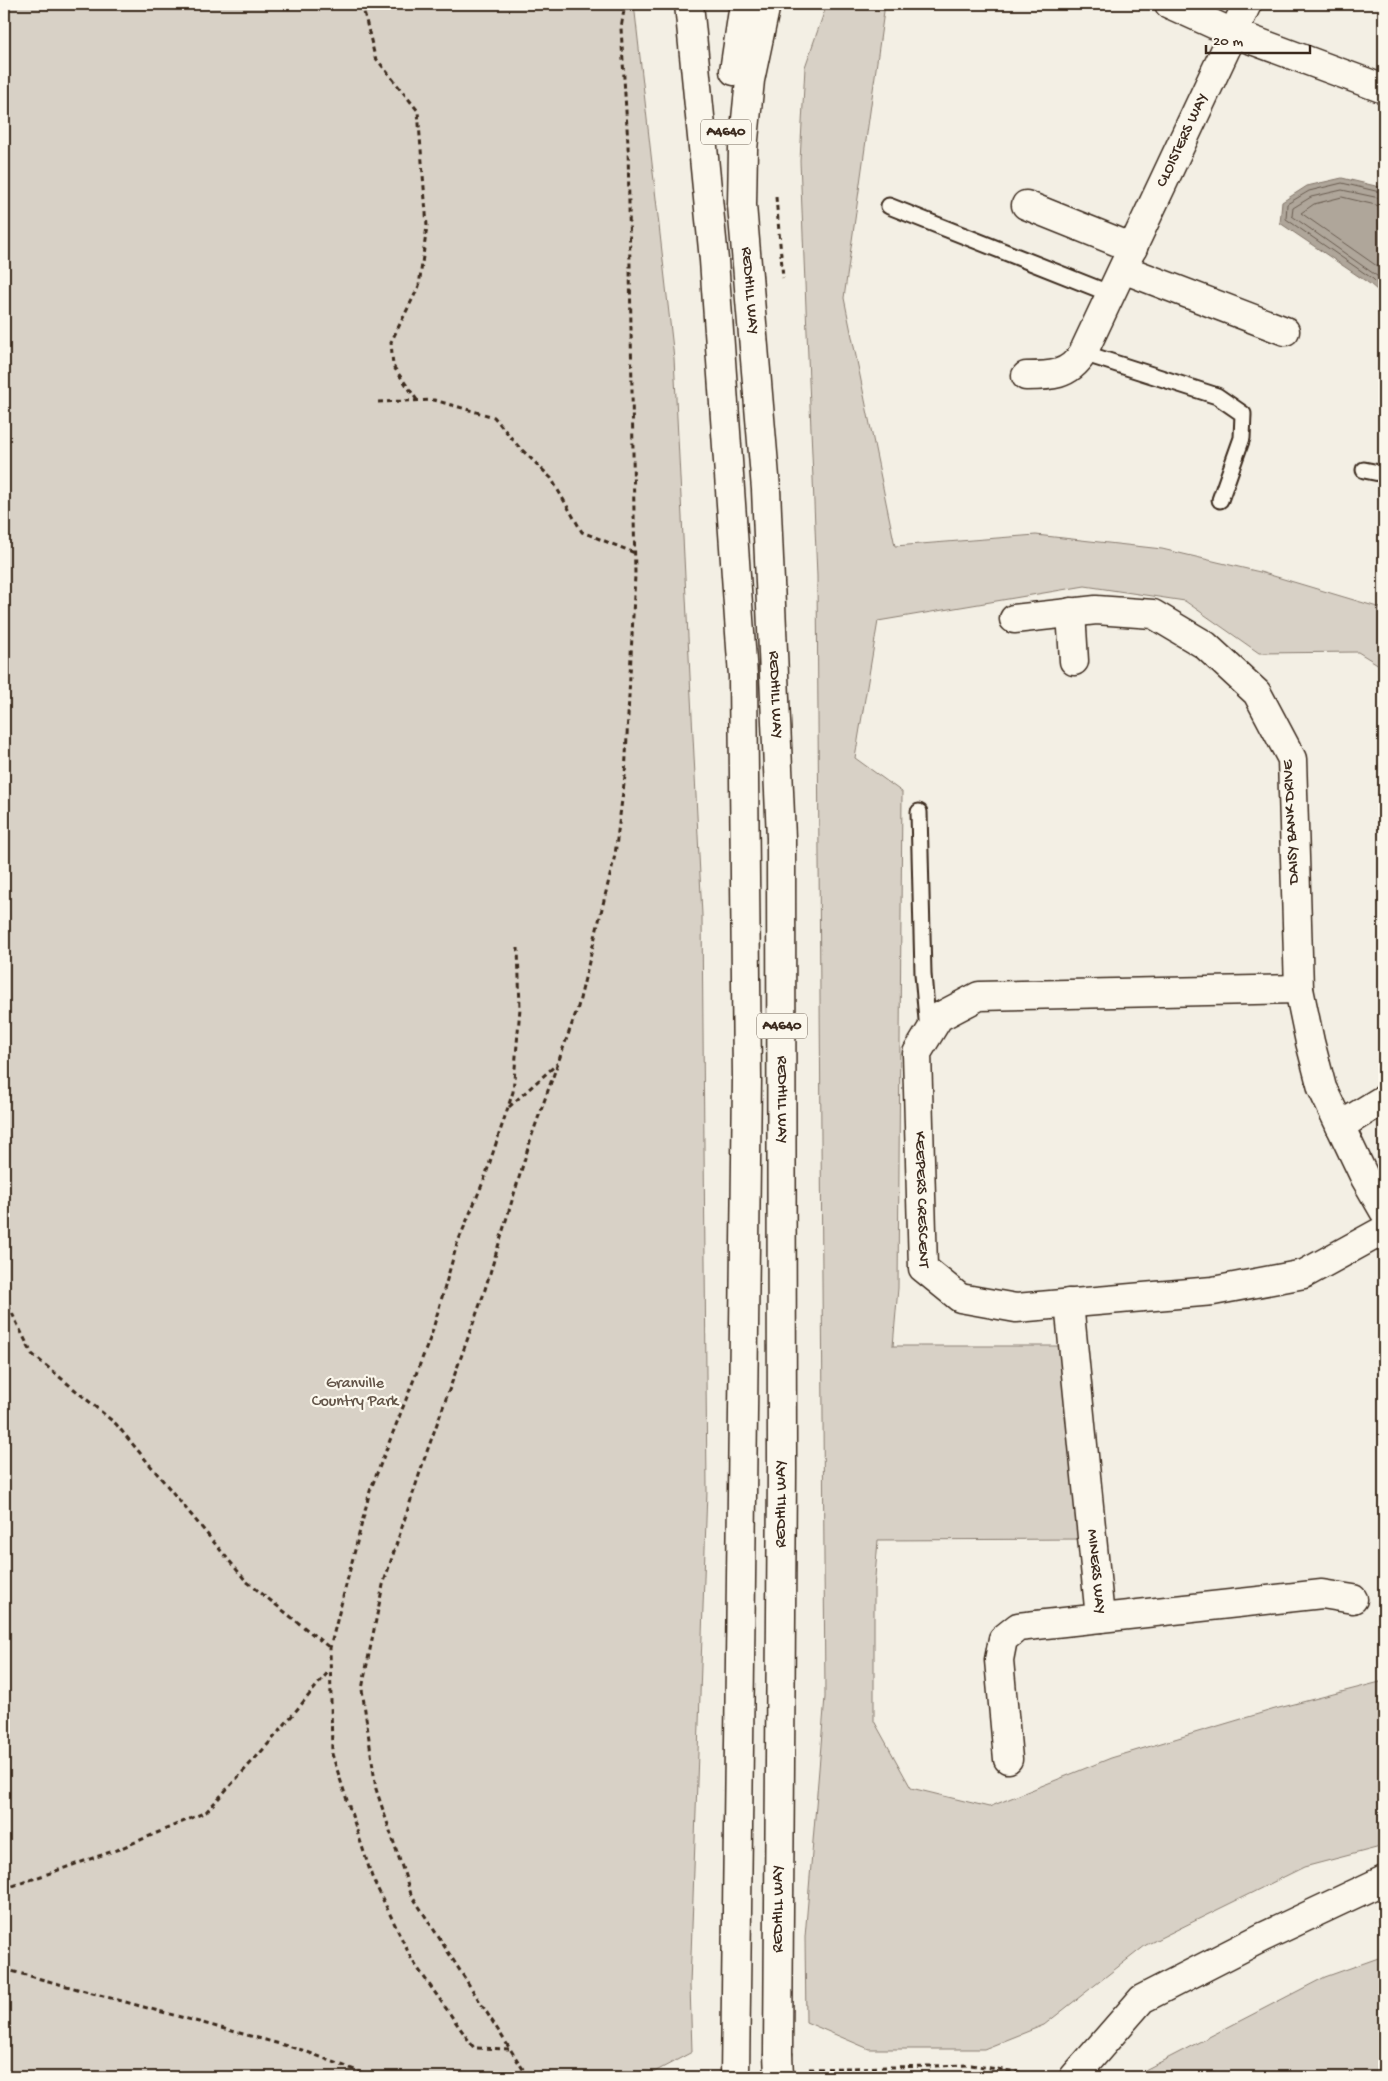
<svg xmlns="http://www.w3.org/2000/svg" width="1388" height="2081" viewBox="0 0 1388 2081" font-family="'Gochi Hand',sans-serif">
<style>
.green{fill:#d8d1c6;stroke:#8a7e72}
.water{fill:#afa69a;stroke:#817468}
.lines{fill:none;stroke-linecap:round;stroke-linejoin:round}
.shore{stroke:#695c50;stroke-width:1}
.lane-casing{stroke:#3b2a1e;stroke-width:19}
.street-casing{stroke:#3b2a1e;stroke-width:31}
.primary-casing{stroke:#3b2a1e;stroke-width:31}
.path{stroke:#3b2a1e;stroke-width:3;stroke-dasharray:5 4;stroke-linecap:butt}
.lane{stroke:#fbf7ec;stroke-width:15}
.street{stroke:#fbf7ec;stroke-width:28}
.primary{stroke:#fbf7ec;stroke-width:28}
.primary-bridge-casing{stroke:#3b2a1e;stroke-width:31;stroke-linecap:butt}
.primary-bridge{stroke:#fbf7ec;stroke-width:28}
.labels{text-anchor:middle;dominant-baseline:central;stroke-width:4.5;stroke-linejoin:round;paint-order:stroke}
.shield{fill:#fbf7ec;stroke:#75685c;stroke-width:1}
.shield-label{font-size:15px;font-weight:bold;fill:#3b2a1e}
.street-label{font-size:16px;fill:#3b2a1e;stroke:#fbf7ec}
.park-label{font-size:16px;fill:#625448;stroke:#fbf7ec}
</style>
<rect width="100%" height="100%" fill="#f3efe4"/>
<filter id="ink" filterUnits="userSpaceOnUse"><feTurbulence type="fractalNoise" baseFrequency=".02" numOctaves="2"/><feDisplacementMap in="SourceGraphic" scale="10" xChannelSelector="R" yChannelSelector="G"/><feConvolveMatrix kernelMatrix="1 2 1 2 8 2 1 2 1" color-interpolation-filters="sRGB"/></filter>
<g filter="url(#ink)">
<g class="green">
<polygon points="4,4 634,4 674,358 702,915 707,1491 690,1985 692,2052 645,2077 4,2077"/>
<polygon points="827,4 885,4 844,298 895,546 1036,535 1162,549 1260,572 1384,609 1384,668 1358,652 1259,653 1185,601 1085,586 878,621 855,758 902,792 898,1288 893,1346 1079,1346 1085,1539 878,1540 874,1589 874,1721 911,1788 989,1807 1111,1758 1275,1709 1384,1681 1384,1846 1304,1867 1146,1945 1044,2025 984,2049 869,2049 806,2022 805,1937 825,1697 817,576 800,161 805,67"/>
<polygon points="1384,1956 1384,2077 1144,2077 1145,2070 1325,1977"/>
</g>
<polygon class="water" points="1342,178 1384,188 1384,296 1370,284 1280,223 1282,202 1307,186"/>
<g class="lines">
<g class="shore">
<polyline points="1384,193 1342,183 1309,191 1287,204 1286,219 1373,279 1384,290"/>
<polyline points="1384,199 1342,190 1311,197 1293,208 1292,216 1384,281"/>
<polyline points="1384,207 1342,197 1314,204 1301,213 1384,271"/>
</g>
<g class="lane-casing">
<g id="lane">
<polyline points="889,206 1111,294"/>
<polyline points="1083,353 1217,396 1243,414 1242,438 1220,500"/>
<polyline points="1364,470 1384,474"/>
<polyline points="919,812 923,974 928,1031"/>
</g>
</g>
<g class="street-casing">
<g id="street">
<polyline points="1169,4 1233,33 1384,89"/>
<polyline points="1026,205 1133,248"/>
<polyline points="1123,269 1285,331"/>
<path id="s1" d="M1026,376C1050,376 1069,376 1083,353L1247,4"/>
<polyline points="1071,612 1074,661"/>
<polyline points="1014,619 1096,610 1153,614 1205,645 1257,693 1292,759 1299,989 1310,1042 1322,1088 1365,1178 1384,1211"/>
<path id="s2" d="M1299,989L979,996L939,1017L917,1053L923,1268L960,1298L1016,1308L1213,1291L1304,1274L1384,1230"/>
<polyline points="1340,1126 1384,1099"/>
<path id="s3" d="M1069,1303L1100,1618"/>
<polyline points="1008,1759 999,1660 1003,1639 1018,1627 1322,1594 1353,1599"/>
<polyline points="1074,2077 1142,1999 1263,1937 1384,1880"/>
</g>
</g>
<g class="primary-casing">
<g id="primary">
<polyline points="689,4 714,260 743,676 747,1078 735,2077"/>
<path id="s4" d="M766,4L750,80L743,149L742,205L766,489L781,838L782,1469L778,2053"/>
<polyline points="734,71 744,4"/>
</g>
</g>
<g class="path">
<polyline points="362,4 375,57 418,111 427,226 419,286 391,342 393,366 417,400"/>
<polyline points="776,197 783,278"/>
<polyline points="378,402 434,400 494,417 518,446 551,478 582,532 635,553"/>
<polyline points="509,1107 558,1063"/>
<polyline points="4,1297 32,1354 116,1424 246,1581 330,1648"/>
<polyline points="4,1889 119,1849 206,1812 270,1742 329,1671"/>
<polyline points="4,1969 302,2050 373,2077"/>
<polyline points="509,2049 474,2048 412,1960 372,1877 332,1754 330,1648 370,1491 431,1336 457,1244 484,1180 513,1092 520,1008 518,948"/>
<polyline points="809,2069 971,2065 1023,2073 1029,2077"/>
<polyline points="528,2077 411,1894 376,1789 362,1689 383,1585 425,1457 483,1296 532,1135 578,1007 615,855 625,776 635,575 628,144 621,28 625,4"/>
</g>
<use href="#lane" class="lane"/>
<use href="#street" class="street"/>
<use href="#primary" class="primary"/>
<g class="primary-bridge-casing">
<polyline id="primary-bridge" points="778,2053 779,2077"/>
</g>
<use href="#primary-bridge" class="primary-bridge"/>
</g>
</g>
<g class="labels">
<g class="shield">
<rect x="701" y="119.5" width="50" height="25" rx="4"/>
<rect x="757" y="1013.5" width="50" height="25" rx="4"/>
</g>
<g class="shield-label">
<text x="726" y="132">A4640</text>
<text x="782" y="1026">A4640</text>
</g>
<g class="street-label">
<text stroke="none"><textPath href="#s1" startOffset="300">CLOISTERS WAY</textPath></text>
<text stroke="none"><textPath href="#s4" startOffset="289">REDHILL WAY</textPath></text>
<text stroke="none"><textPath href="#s4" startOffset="694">REDHILL WAY</textPath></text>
<text transform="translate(1292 822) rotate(-93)">DAISY BANK DRIVE</text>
<text stroke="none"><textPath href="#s4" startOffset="1099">REDHILL WAY</textPath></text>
<text stroke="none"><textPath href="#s2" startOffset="554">KEEPERS CRESCENT</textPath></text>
<text transform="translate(782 1504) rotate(-90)">REDHILL WAY</text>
<text stroke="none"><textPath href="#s3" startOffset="270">MINERS WAY</textPath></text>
<text transform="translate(779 1909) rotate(-90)">REDHILL WAY</text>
</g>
<g class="park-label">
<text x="355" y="1384">Granville<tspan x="355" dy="18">Country Park</tspan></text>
</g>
</g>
<rect width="1388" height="2081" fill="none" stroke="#fbf7ec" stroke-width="20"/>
<rect x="10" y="10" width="1368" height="2061" fill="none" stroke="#3b2a1e" stroke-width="2" filter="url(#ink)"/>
<path d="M1206 45v8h104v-8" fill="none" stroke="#3b2a1e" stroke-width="2.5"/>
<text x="1213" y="45" font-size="15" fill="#3b2a1e" stroke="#fbf7ec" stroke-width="4" paint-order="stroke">20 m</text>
</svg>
